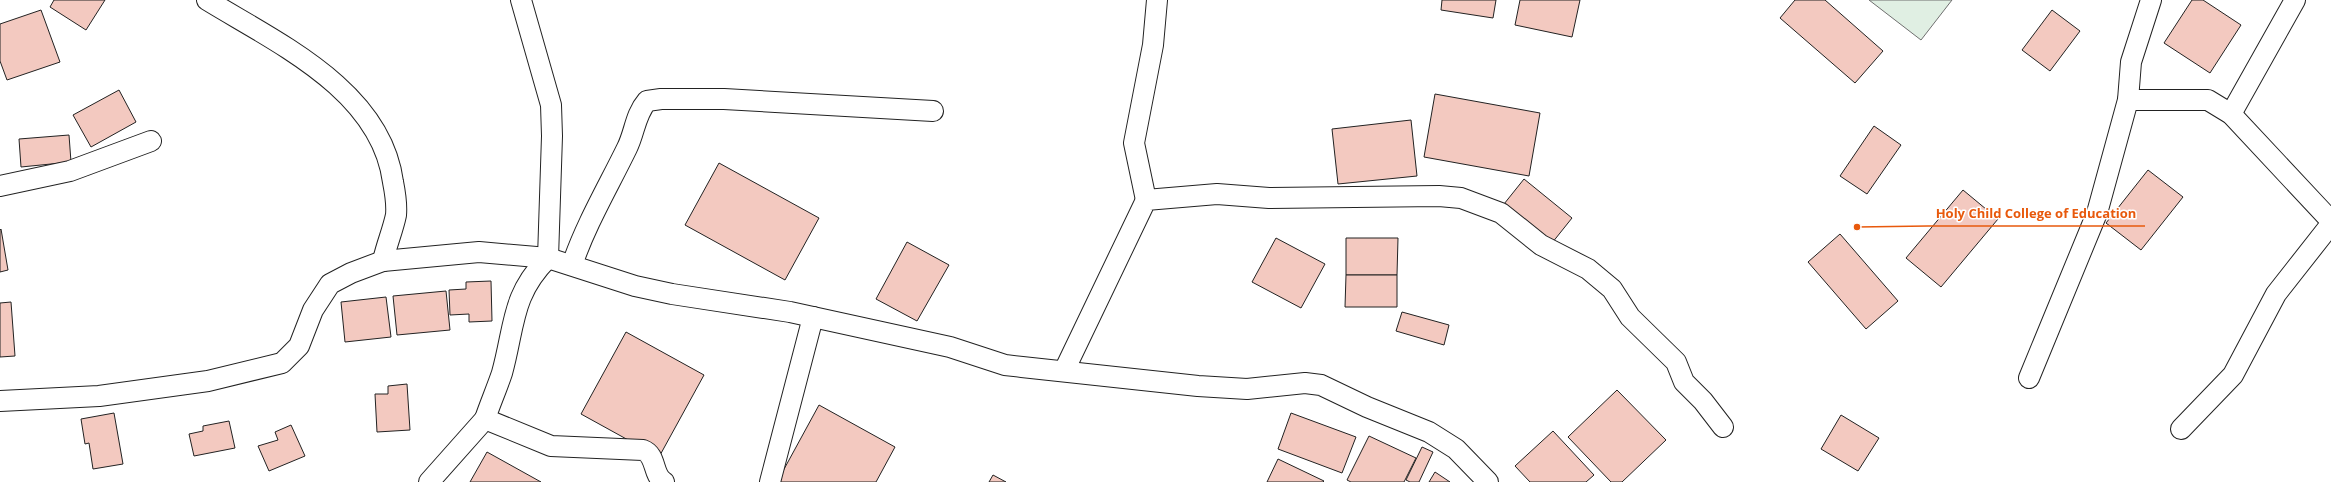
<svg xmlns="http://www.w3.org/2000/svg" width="2331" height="482" viewBox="0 0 2331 482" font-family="'Open Sans',sans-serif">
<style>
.green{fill:#e0efe3;stroke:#6f6f6f}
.building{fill:#f3c9c0;stroke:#222}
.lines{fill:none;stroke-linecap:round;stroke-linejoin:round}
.minor-casing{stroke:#222;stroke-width:22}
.minor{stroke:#fff;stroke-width:20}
.leader{fill:none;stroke:#e8590c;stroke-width:1.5}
.callout-dot{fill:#e8590c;stroke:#fff;stroke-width:1.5}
.callout-label{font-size:13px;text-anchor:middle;font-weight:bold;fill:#e8590c;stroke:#fff;stroke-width:3;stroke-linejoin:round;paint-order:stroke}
</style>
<rect width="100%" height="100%" fill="#fff"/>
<polygon class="green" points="1869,0 1952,0 1921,40"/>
<g class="building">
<polygon points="54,0 105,0 86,30 50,7"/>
<polygon points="1442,0 1496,0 1493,18 1441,10"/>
<polygon points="1520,0 1580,0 1572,37 1515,25"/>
<polygon points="1795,0 1825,0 1883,51 1855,83 1780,18"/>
<polygon points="2192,0 2203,0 2241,25 2210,73 2164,43"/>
<polygon points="41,10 60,62 7,80 0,61 0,24"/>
<polygon points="2052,10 2080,31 2050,71 2022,50"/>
<polygon points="119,90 136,122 91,147 73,115"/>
<polygon points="1435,94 1540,113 1529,176 1424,157"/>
<polygon points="1411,120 1417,176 1338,184 1332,129"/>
<polygon points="1874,126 1901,145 1867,194 1840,176"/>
<polygon points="69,135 71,162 21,167 19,139"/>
<polygon points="719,163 819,218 785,280 685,225"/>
<polygon points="2148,170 2183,197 2141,250 2106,223"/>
<polygon points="1524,179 1572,218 1548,248 1500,209"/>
<polygon points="1963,190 1998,219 1941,287 1906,258"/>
<polygon points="1,229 8,270 0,272 0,230"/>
<polygon points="1840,234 1898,301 1866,329 1808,262"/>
<polygon points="1276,238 1325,264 1301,308 1252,282"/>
<polygon points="1346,238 1398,238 1397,275 1346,275"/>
<polygon points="907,242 949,265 917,321 876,299"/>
<polygon points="1346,275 1397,275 1397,307 1345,307"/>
<polygon points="491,281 492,321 469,322 469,314 450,315 449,290 466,289 466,282"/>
<polygon points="446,291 450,330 397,335 393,296"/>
<polygon points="386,297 391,337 345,342 341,302"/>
<polygon points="11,302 15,356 0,357 0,303"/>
<polygon points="1402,312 1449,325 1444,345 1396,331"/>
<polygon points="626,332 704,375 659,457 581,414"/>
<polygon points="407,384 410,430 377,432 375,394 388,394 388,386"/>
<polygon points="1617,390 1666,440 1622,482 1611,482 1568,437"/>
<polygon points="819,405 895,447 876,482 777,482"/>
<polygon points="114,413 123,464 93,469 89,443 85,444 81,419"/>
<polygon points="1291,413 1356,437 1342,473 1278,449"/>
<polygon points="1841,415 1879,438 1858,471 1821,449"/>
<polygon points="229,421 235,448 194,456 189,434 203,431 203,426"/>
<polygon points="291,425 305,456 269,471 258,446 278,440 275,432"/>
<polygon points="1553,431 1594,475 1586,482 1530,482 1515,466"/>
<polygon points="1369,436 1416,458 1404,482 1351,482 1347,480"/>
<polygon points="1422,447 1433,452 1419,482 1410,482 1406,480"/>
<polygon points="487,452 541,482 470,482"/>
<polygon points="1278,459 1324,481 1323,482 1267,482"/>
<polygon points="1435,472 1450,482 1429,482"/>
<polygon points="993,475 1006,482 989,482"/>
</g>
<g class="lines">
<g class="minor-casing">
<g id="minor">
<path d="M207,0C277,43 381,90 393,182C395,192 397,204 396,215C393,230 386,246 383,261"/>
<path d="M521,0L551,105L552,136L548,258C511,295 515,326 502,373C497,388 490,404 485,419L551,446L643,450C657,455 652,475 664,482"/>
<polyline points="2128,100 2208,100 2231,114 2331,221"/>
<polyline points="2231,114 2295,0"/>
<polyline points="0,186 70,171 151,141"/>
<polyline points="1146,200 1134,143 1153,45 1157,0"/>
<path d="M572,265C586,224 608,187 627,148C635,132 635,115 647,101L661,99H724L933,111"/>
<polyline points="1064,371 1146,200 1217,194 1269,198 1439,196 1461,198 1501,213 1541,245 1588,269 1612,289 1630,317 1676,362 1684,382 1703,401 1723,427"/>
<polyline points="2029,378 2097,213 2128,100 2131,62 2151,0"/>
<polyline points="0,401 99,396 208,381 282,363 299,346 313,310 330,284 351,273 383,261 479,252 548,258 635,286 672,294 790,312 950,347 1005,365 1022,367 1198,386 1247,389 1305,383 1321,385 1367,407 1429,432 1456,449 1488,482"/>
<polyline points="2181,429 2233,375 2276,294 2331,224"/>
<polyline points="429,482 485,419"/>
<polyline points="770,482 813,317"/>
</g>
</g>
<use href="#minor" class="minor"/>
</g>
<path class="leader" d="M1857 227L1928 226H2145"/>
<circle class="callout-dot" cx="1857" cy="227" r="4"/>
<g class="callout-label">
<text x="2036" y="218">Holy Child College of Education</text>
</g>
</svg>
